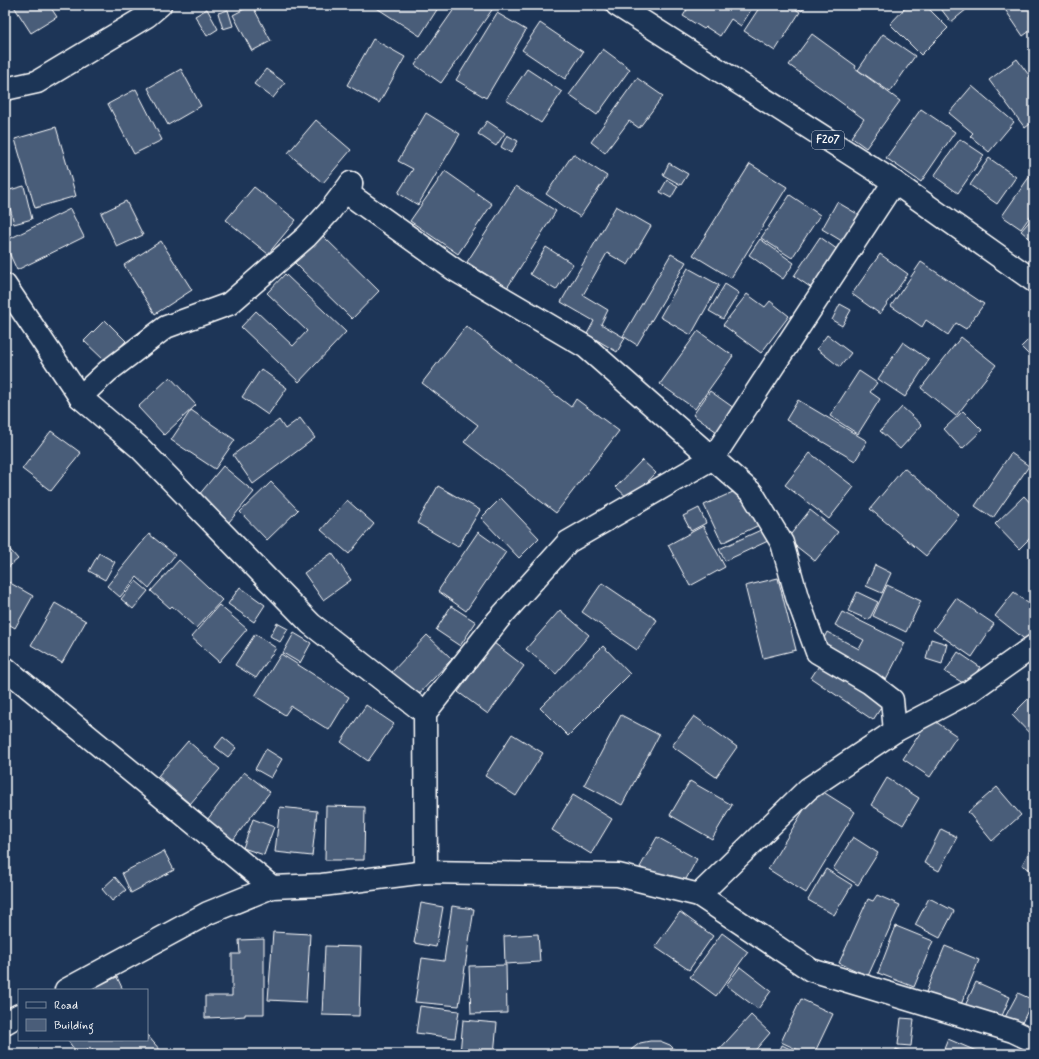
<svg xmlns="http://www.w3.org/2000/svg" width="1039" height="1059" viewBox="0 0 1039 1059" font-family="Mynerve,sans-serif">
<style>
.building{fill:#4a5d79;stroke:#fff}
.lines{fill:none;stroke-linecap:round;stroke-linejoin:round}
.street-casing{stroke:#fff;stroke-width:25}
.primary-casing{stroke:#fff;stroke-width:25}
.street{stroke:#1d3557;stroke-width:22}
.primary{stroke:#1d3557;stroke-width:22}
.labels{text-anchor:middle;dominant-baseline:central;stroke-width:3.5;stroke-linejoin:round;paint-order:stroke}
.shield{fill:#1d3557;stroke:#bbc2cd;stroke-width:1}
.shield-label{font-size:11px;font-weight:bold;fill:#fff}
</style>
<rect width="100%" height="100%" fill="#1d3557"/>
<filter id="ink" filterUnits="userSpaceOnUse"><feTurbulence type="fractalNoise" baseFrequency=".025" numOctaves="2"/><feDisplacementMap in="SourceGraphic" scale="8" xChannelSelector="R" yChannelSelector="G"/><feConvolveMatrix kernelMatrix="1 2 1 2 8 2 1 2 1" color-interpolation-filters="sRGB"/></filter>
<g filter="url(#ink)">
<g class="building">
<polygon points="13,5 49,5 57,17 31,33"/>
<polygon points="252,5 271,41 252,51 233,15"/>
<polygon points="372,5 440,5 420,36"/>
<polygon points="457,5 492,5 494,7 441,83 415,65"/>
<polygon points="690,5 754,5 741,26 731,19 720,36 706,27 704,29 683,16"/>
<polygon points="761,5 789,5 800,12 775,51 744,31"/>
<polygon points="793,5 806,5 802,11"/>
<polygon points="908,5 925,5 948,28 921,55 890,24"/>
<polygon points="938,5 972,5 951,22"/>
<polygon points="1002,5 1034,5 1034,28 1023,36"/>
<polygon points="207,9 218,29 207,36 195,16"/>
<polygon points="228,10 233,26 223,29 218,13"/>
<polygon points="497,13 526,30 486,98 456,80"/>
<polygon points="540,23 583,52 565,79 522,50"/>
<polygon points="812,34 856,66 855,68 900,101 866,148 851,137 864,119 789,65"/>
<polygon points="883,34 915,56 890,92 858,70"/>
<polygon points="373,39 405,57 379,103 347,85"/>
<polygon points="603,49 630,69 597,115 569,95"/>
<polygon points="1017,59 1034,82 1034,121 1025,128 989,80"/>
<polygon points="181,69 201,106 168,125 148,88"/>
<polygon points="266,69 285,83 273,98 254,84"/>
<polygon points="527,69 562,92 541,123 506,100"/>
<polygon points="637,78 663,96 639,128 629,121 605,153 591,142"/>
<polygon points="972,86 1014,122 989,152 970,136 973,133 949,113"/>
<polygon points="136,89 162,140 134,154 108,104"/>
<polygon points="921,109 955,132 921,182 886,158"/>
<polygon points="426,113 460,134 418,205 398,193 413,169 398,161"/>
<polygon points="316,120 351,150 323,183 288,153"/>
<polygon points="487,121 505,133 496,146 478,134"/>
<polygon points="56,127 76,196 35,208 15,139"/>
<polygon points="507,135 518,141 511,153 501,147"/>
<polygon points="960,139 984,155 958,193 934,176"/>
<polygon points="573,154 607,176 580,217 546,194"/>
<polygon points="989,158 1016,177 997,204 970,185"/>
<polygon points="5,163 9,178 5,179"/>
<polygon points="669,163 688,174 681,185 663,175"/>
<polygon points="750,164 787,187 731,278 693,255"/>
<polygon points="1034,170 1034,211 1021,229 1002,216"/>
<polygon points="445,171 492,204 458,254 410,221"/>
<polygon points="667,180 678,186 671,198 660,192"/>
<polygon points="24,186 32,219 14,224 6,191"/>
<polygon points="516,186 556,211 507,288 467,262"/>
<polygon points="254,187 296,220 268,254 226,220"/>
<polygon points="790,195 820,215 792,258 761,238"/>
<polygon points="126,201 143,235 117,247 101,213"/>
<polygon points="837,202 861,216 845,243 822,229"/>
<polygon points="616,206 651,226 628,265 607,253 583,295 608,310 601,324 625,338 617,352 587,334 594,321 561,302"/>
<polygon points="70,209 84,237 17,270 5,244 5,241"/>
<polygon points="1034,216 1034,242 1021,231"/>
<polygon points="321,234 379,291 352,319 294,262"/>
<polygon points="820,237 845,255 819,293 794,276"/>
<polygon points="760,239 794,263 783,279 749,255"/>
<polygon points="161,241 192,290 155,314 124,265"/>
<polygon points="546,247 573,264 556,290 530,274"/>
<polygon points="671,254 686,262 637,345 623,336"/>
<polygon points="880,254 908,274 880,314 852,294"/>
<polygon points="921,262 984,304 966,329 956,323 948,335 926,320 922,327 891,306"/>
<polygon points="688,268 719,285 691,335 660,317"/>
<polygon points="285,274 346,332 299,382 241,327 256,311 293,346 307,331 267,293"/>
<polygon points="725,284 739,293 723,319 709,311"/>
<polygon points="747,294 765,307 770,301 789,316 761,353 723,325"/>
<polygon points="840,304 851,310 842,326 832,320"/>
<polygon points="105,320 126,341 105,361 84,341"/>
<polygon points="466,326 571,407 576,399 619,431 556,513 464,442 478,425 422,383"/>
<polygon points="698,331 733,356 695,409 660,384"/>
<polygon points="1034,334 1034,358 1033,359 1021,347"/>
<polygon points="827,335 851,353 840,367 817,349"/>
<polygon points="961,337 996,365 956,416 921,388"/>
<polygon points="903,342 929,360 905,397 878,379"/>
<polygon points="261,369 287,388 268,415 242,397"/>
<polygon points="859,371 877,383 870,392 880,399 858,434 830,416"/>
<polygon points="170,377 196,405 164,435 138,407"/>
<polygon points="710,391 734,408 717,432 693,415"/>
<polygon points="798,400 867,441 855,461 786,420"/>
<polygon points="902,407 922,425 900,449 880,431"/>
<polygon points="191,410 235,440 215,469 171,440"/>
<polygon points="963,411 982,430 962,449 944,429"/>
<polygon points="300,418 315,438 253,484 233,455 279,420 285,429"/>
<polygon points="51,431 81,453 51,491 22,469"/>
<polygon points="810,453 854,487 829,519 785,485"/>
<polygon points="1011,453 1029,466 993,518 975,506"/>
<polygon points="642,460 656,473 630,500 616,487"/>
<polygon points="223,466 254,492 224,528 193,502"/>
<polygon points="904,468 959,515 926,556 870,509"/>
<polygon points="271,482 298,510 267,540 240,512"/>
<polygon points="438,486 480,510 458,547 417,523"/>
<polygon points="744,487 761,524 722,543 704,505"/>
<polygon points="1024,496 1034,507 1034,534 1019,549 995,524"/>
<polygon points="501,498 539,538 519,558 481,518"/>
<polygon points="347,500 374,524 349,554 321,530"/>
<polygon points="699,508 706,523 691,531 683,516"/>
<polygon points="810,510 838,532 815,561 787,539"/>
<polygon points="703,526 725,567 690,586 668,545"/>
<polygon points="763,529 768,541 725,561 719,549"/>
<polygon points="478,532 506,552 466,611 438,591"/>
<polygon points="149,534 175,555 149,588 137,577 120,597 107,586"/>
<polygon points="5,544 18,559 5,570"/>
<polygon points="99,553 115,562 105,580 89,571"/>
<polygon points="332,553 351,580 323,600 304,573"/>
<polygon points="179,560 222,600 196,628 172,606 170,608 151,591"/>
<polygon points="875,565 891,573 882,593 866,586"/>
<polygon points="778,578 796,650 763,658 745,586"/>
<polygon points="5,580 33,596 15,628 5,622"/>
<polygon points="136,581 148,591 133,609 121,599"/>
<polygon points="602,583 657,620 637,650 582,612"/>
<polygon points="887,585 921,601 906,632 873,616"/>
<polygon points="240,587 265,605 254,622 228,604"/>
<polygon points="857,592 878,602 869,620 848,611"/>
<polygon points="1014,592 1034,608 1034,632 1027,641 995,616"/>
<polygon points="956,598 994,624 972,657 933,630"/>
<polygon points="55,603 86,621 62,663 31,645"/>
<polygon points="219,605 247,629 219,662 191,637"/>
<polygon points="451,606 476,622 460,646 436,630"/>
<polygon points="560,610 589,635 556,674 526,649"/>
<polygon points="842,612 905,643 883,686 818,650 827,632 859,649 864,640 835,625"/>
<polygon points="277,623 288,629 280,642 270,636"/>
<polygon points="294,633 311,643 300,663 283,653"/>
<polygon points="255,634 276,648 256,678 235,665"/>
<polygon points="427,635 452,659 415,698 390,674"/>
<polygon points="931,639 947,644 942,664 926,659"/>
<polygon points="494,643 524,666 488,714 458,692"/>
<polygon points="603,646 630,674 568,736 540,708"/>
<polygon points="958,652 980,667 968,686 945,672"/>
<polygon points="281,654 349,697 329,730 291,706 285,715 255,696"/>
<polygon points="824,658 886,700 873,720 811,678"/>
<polygon points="1034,693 1034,738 1012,715"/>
<polygon points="366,705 394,724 368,761 341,742"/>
<polygon points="621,715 659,735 622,805 584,785"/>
<polygon points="694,716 737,747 716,777 672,746"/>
<polygon points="930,718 957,736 930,777 903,759"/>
<polygon points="512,734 543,753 516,796 485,776"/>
<polygon points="223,737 236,748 228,757 215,747"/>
<polygon points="188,741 220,769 190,804 158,776"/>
<polygon points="266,749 282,759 271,778 255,769"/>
<polygon points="244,772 270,792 233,840 207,820"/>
<polygon points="887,778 919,798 903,825 871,805"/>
<polygon points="690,781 732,805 712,839 670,815"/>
<polygon points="997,787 1021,815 992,841 968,812"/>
<polygon points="817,788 855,812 806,893 768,869"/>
<polygon points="573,795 612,819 591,854 552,830"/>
<polygon points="326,806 365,807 364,860 325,860"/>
<polygon points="280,807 317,811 312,856 275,852"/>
<polygon points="253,819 274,827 264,855 243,848"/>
<polygon points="941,829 957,837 939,871 924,863"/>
<polygon points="657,837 697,859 680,890 640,867"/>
<polygon points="853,837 878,853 858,885 833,869"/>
<polygon points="1034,843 1034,872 1022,865"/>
<polygon points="164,851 174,870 131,893 122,873"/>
<polygon points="826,869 852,885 834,915 808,900"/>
<polygon points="115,877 126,890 112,901 102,889"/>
<polygon points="877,895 900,905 868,976 839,963 868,899 873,901"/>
<polygon points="929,898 954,911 940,938 915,925"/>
<polygon points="421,903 443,907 436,947 414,943"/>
<polygon points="452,906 474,909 459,1006 415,1002 422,958 444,961"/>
<polygon points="680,912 713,936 689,970 655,947"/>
<polygon points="896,926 933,941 914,987 878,973"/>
<polygon points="273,932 310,934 306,1002 268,1000"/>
<polygon points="722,933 748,952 716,996 690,977"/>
<polygon points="538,934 540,962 505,964 504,936"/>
<polygon points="264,939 264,1014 245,1014 245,1016 232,1017 205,1018 205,996 232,996 232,954 240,954 239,940"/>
<polygon points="325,946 361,947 359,1016 322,1015"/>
<polygon points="945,946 979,960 960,1007 926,992"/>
<polygon points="506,965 507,1013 471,1014 469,966"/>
<polygon points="740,967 771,991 758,1009 726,985"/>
<polygon points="117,977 123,990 88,990"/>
<polygon points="976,982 1010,997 999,1023 964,1008"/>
<polygon points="1018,993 1033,1000 1019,1029 1003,1021"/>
<polygon points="801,999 833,1014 814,1054 807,1054 781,1042"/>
<polygon points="420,1006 459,1011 455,1038 416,1033"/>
<polygon points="1034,1014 1034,1023 1031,1022"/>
<polygon points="751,1015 770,1033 752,1054 715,1054"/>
<polygon points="901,1018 914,1019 911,1046 898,1045"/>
<polygon points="463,1020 497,1023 494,1054 460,1054"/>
<polygon points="147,1035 161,1051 158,1054 96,1054 90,1047 83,1054 78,1054 68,1041 69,1040 147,1040"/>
<polygon points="948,1039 981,1053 981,1054 942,1054"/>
<polygon points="5,1041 12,1054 5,1054"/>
<polygon points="650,1041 660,1041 670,1045 679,1054 627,1054 632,1049 640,1043"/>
<polygon points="782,1045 800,1054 778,1054"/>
<polygon points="896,1049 912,1054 895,1054"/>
</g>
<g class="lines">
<g class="street-casing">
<g id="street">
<polyline points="5,89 37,82 147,16 160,5"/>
<polyline points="351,183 350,195 455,270 586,347 752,493 782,543 797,597 817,652 870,683 892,700 895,731"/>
<polyline points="5,285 80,397 140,448 311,624 425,713"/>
<polyline points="80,397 108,371 166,327 229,304 306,237 329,212 351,183"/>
<polyline points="5,668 272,887"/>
<polyline points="426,872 425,713 498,620 568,542 713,458 894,182"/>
<polyline points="699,895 808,789 895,731 969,692 1034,646"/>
<polyline points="66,990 208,913 272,887 322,885 426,872 618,875 699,895 811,970 1013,1031 1034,1041"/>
<polyline points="5,1023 19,1015"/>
</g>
</g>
<g class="primary-casing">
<polyline id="primary" points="617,5 894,182 1034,281"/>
</g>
<use href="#street" class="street"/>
<use href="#primary" class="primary"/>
</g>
</g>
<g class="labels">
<rect class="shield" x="812" y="131" width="32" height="18" rx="3"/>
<g class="shield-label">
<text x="828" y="140">F207</text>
</g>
</g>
<rect width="1039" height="1059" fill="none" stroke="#1d3557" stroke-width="20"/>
<rect x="10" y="10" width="1019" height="1039" fill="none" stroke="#fff" stroke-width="1.5" filter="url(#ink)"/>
<rect x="18" y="989" width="130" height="52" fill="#1d3557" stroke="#77869a"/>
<rect x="26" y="1002" width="20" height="6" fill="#1d3557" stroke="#77869a"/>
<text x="54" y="1009" font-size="12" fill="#ffffff">Road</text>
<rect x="26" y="1019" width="20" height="12" fill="#4a5d79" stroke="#77869a"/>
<text x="54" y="1029" font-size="12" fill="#ffffff">Building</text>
</svg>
